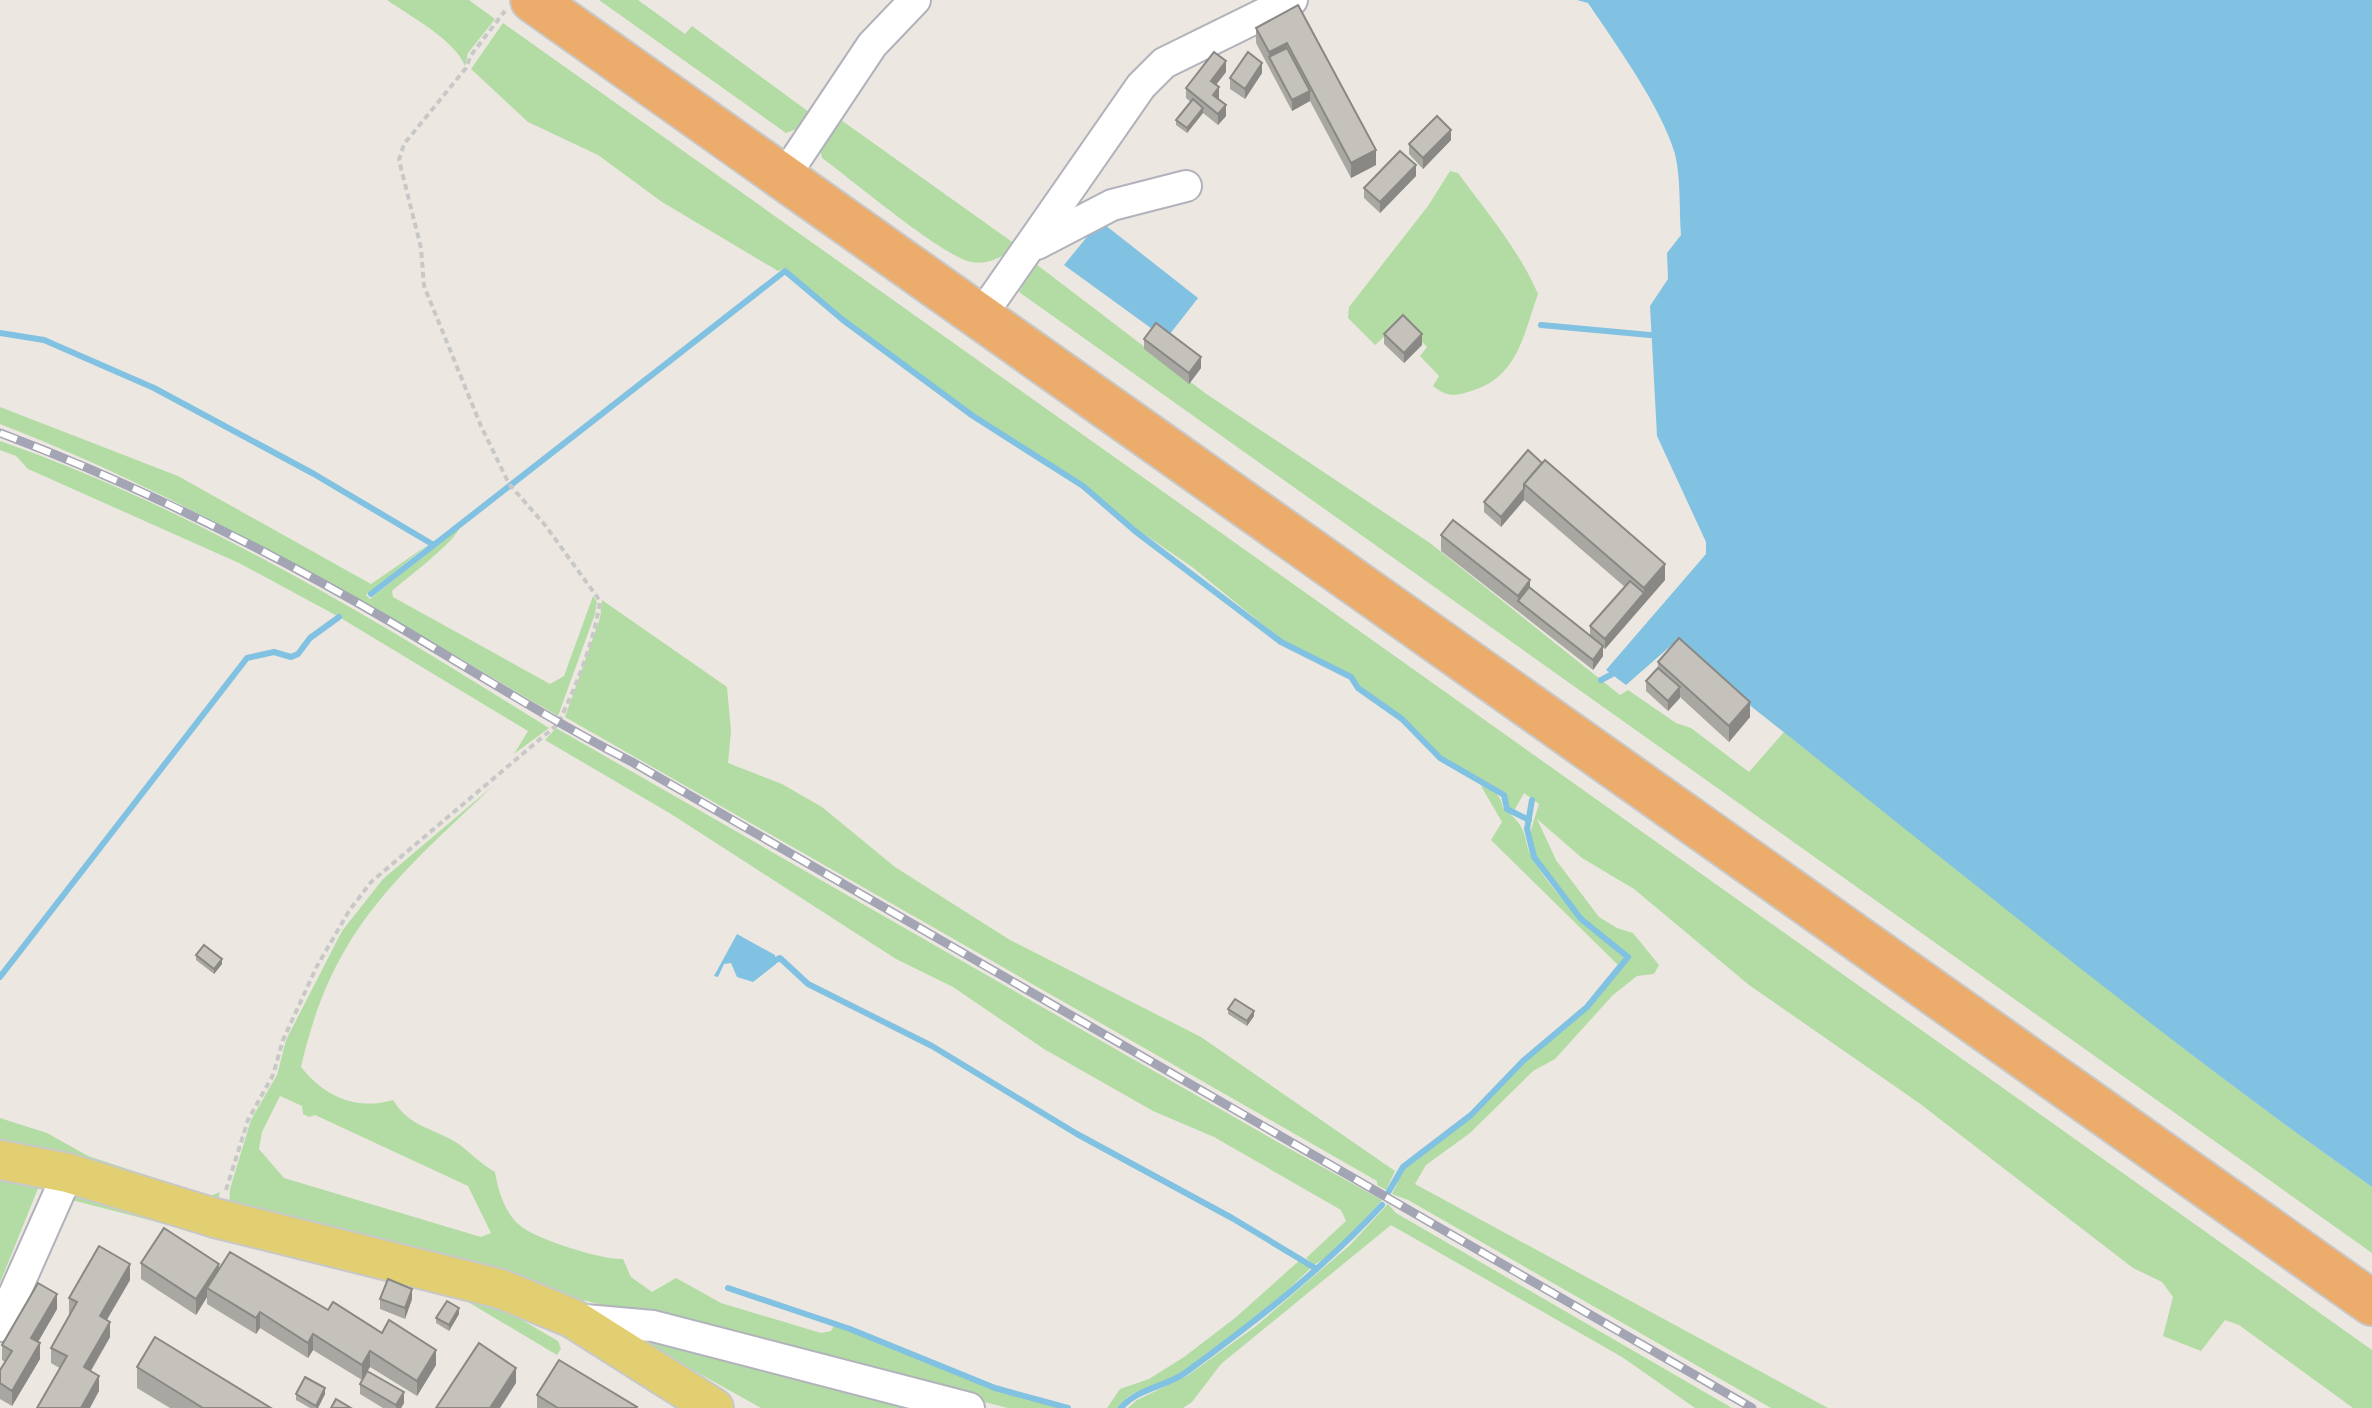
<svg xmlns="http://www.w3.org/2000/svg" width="2372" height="1408" viewBox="0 0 2372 1408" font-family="'Varela Round',sans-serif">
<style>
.green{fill:#b3dca4;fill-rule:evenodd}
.water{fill:#81c1e1}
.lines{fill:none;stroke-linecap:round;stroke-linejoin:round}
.stream{stroke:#81c1e1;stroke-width:6}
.minor-casing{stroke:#b1b2bb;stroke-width:34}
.major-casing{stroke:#c8c8c8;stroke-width:42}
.highway-casing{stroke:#c8c8c8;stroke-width:48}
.path{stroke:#c8c8c8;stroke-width:4;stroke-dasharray:6 4;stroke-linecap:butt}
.minor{stroke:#fff;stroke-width:30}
.major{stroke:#e1cf71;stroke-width:38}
.highway{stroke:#ecac6c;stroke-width:44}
.rail-casing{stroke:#a4a5b4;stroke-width:9}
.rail{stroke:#fff;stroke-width:6;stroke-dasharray:18;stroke-linecap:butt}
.wall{fill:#a9a7a2}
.shaded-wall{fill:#8a8884}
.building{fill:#c5c2bc;stroke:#8a8884;stroke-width:2}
</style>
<rect width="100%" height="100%" fill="#ece8e1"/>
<g class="green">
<path d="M387,0H469L495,19L468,53L465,66C454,39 411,17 387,0Z"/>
<polygon points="599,0 638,0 685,34 692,26 813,115 802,127 786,133"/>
<polygon points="503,23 2372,1350 2372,1408 2353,1408 2239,1325 2225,1320 2201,1351 2163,1336 2173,1297 2162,1282 2133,1268 1919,1103 1749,985 1634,889 1582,858 1537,819 1556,860 1599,917 1617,928 1633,933 1659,965 1654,974 1637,976 1613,995 1555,1059 1533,1071 1470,1133 1426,1165 1415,1184 1828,1408 1771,1408 1408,1200 1392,1194 1404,1169 1473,1116 1526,1062 1588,1007 1630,957 1582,918 1535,856 1529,836 1539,804 1524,793 1515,809 1509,808 1506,793 1441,756 1404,718 1360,686 1352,676 1282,640 1192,567 1137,529 1084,484 975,414 844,318 785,268 778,271 662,202 598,155 528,122 471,69"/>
<path d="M834,115L1015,244C1004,257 990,265 971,262C942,256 851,179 822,158L820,148Z"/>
<path d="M1450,171L1458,173C1486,211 1519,250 1538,294C1524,333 1518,376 1474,390C1456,396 1448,398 1433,386L1439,376L1420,356L1427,347L1402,321L1375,345L1348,318L1349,307L1428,206Z"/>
<path d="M1036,264L1205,393L1430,543L1620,695L1628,690L1676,723L1691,728L1749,772L1784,732C1979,885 2169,1044 2372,1187V1253L1019,292Z"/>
<path d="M0,407L178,476L371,584L429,544L366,595L370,599L460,527C454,543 409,576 392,591L393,597L550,684L564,676L593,596L597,602L595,614L558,716C375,610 198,501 0,424Z"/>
<path d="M0,441C191,507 378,621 549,728L514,754L528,731L339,617L239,563L28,469L16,456L0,450Z"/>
<polygon points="602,600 727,687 731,731 728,763 782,784 822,807 895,867 1010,940 1201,1037 1395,1171 1386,1190 1377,1185 1377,1181 565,717 600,618"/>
<polygon points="556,728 1281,1144 1382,1200 1337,1250 1314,1265 1306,1258 1346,1221 1341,1210 1214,1137 1153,1111 1044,1049 953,987 896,959 671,814 545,740"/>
<path d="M493,786C396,878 332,930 301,1067C324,1096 356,1111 393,1100C411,1129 434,1127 460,1145C472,1154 481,1164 495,1172C498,1190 505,1215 522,1227C539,1240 602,1260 623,1259L631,1277L652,1292L676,1278L721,1303L821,1333L831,1331L834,1326L850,1330L995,1389L1063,1408H1008L229,1210L230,1189L251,1120L277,1075L286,1040L342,931L383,879ZM280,1096L302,1106L303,1114L309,1117L315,1115L468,1186L491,1233L481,1237L284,1178L259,1149L262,1132Z"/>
<path d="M1481,786C1493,790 1501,794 1503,808C1535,833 1518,838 1537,866C1561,902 1590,930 1624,957L1618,965L1491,840L1502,822Z"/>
<polygon points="0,1118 47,1133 88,1156 210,1196 220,1192 216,1207 0,1150"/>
<polygon points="0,1174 39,1186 0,1283"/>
<polygon points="67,1190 476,1293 558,1341 561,1349 557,1355 468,1302 64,1198"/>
<polygon points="1388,1204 1396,1213 1732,1408 1695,1408 1622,1357 1391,1225 1221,1364 1192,1402 1183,1408 1128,1408 1137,1400 1187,1376 1256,1326 1350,1245"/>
<path d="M1301,1259L1312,1267C1269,1308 1223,1350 1171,1379C1151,1390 1131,1387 1118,1408H1107L1120,1389L1149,1379L1184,1357L1235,1318Z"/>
<polygon points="625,1332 919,1408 761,1408"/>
</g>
<g class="water">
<path d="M1577,0H2372V1187C2150,1031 1942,856 1729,689L1682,645L1674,643L1626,685L1606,670L1706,554V542L1657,436L1650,306L1668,279L1667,253L1681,235C1679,209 1681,179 1675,154C1662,108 1615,43 1588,3Z"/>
<polygon points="1100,221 1198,298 1166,339 1064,265"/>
<polygon points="737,934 775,955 776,964 753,982 737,977 731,963 724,964 718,977 714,976"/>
</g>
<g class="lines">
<g class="stream">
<polyline points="1541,325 1650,335"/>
<polyline points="0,333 44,340 154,388 314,474 432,544"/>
<polyline points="371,594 785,271 843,320 973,416 1083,486 1135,531 1281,642 1351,677 1358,688 1402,719 1440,758 1504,795 1507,809 1529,820"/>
<polyline points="1601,680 1616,672"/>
<polyline points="774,961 780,958 808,984 932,1046 1077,1134 1232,1218 1315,1268"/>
<polyline points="0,977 247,658 274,652 291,657 298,654 310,638 339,617"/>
<polyline points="1389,1191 1403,1167 1471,1115 1523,1061 1587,1007 1628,957 1581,919 1534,857 1527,829 1532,800"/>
<polyline points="728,1288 850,1329 995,1388 1068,1408"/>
<path d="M1121,1408C1136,1389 1165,1387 1185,1373C1255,1322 1323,1269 1382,1205"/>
</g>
<g class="minor-casing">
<g id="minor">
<polyline points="784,177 872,45 915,0"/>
<polyline points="1037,244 1112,205 1186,186"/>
<polyline points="981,316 1141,86 1164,63 1292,0"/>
<polyline points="574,1319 653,1326 969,1408"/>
<polyline points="0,1326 68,1173"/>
</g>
</g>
<g class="major-casing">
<polyline id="major" points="0,1160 68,1173 215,1218 501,1289 572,1318 714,1408"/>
</g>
<g class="highway-casing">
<polyline id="highway" points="533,0 2372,1303"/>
</g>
<path class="path" d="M226,1190L248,1120L273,1075L283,1040L317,966L349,911L371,882L558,724C576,686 594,643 600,601L545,525L509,484L481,426L424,286L421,248L399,160L404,144L466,68L471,55L505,11"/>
<use href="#minor" class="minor"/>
<use href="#major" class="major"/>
<use href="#highway" class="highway"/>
<g class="rail-casing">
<path id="rail" d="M0,433C136,484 264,548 389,621C470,669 548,719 632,762L1752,1408"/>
</g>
<use href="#rail" class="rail"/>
</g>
<g class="wall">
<polygon points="1298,5 1376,165 1351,178 1310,101 1292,111 1256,43 1256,28"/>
<polygon points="1226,72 1216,85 1219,98 1218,99 1226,116 1218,125 1203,113 1187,133 1176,125 1176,120 1191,102 1186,98 1186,88"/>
<polygon points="1262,73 1245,99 1230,89 1230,78"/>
<polygon points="1451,140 1423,169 1409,154 1409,144"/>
<polygon points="1416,176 1380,213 1364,198 1364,188"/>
<polygon points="1384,334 1422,345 1404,363 1384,344"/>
<polygon points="1144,339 1201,368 1189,384 1144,349"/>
<polygon points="1528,450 1665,580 1605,649 1603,648 1603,656 1593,670 1441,551 1441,535 1530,588 1590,636 1590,626 1625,587 1524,500 1501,527 1484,512 1484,502"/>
<polygon points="1658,662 1750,717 1729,742 1680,697 1668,711 1646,691 1646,681 1658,668"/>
<polygon points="196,955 222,964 214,974 196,960"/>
<polygon points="1228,1009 1254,1016 1247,1026 1228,1014"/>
<polygon points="141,1263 219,1269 382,1333 436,1365 417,1396 370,1367 362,1380 313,1350 308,1358 260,1328 256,1334 207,1304 207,1297 196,1315 141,1279"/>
<polygon points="130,1280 107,1320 110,1337 91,1371 99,1391 51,1363 51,1348 70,1314 69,1314 69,1298"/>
<polygon points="380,1299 412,1299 405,1319 380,1309"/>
<polygon points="57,1309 38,1342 40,1359 12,1406 0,1399 0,1370 5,1362 2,1360 2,1345"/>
<polygon points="459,1314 449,1331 436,1323 436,1318"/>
<polygon points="137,1367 271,1408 170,1408 137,1388"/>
<polygon points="360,1384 404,1403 401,1408 383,1408 360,1394"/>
<polygon points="296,1394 325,1394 318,1408 310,1408 296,1400"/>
<polygon points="537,1395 637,1408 537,1408"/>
</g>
<g class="shaded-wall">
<polygon points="1287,43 1287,58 1269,57 1269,68 1269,52"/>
<polygon points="1226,61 1226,72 1211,91 1211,81"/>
<polygon points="1262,63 1262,73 1245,99 1245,89"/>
<polygon points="1219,87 1219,98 1213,105 1213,95"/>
<polygon points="1310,91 1310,101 1292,111 1292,100"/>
<polygon points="1226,105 1226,116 1218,125 1218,114"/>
<polygon points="1203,108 1203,113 1187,133 1187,128"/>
<polygon points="1451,130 1451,140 1423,169 1423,158"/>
<polygon points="1376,150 1376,165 1351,178 1351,163"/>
<polygon points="1416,165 1416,176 1380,213 1380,202"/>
<polygon points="1422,334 1422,345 1404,363 1404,353"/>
<polygon points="1201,357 1201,368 1189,384 1189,373"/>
<polygon points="1524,489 1524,500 1501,527 1501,517"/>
<polygon points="1665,564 1665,580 1605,649 1605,639 1644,593 1644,588"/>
<polygon points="1530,580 1530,596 1518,601 1518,596"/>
<polygon points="1603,646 1603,656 1593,670 1593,660"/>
<polygon points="1680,687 1680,698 1668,711 1668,701"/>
<polygon points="1750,702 1750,717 1729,742 1729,726"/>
<polygon points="222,959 222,964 214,974 214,969"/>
<polygon points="1254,1011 1254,1016 1247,1026 1247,1021"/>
<polygon points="130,1264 130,1280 100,1331 100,1316"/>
<polygon points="219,1264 219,1279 207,1288 207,1297 196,1315 196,1299"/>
<polygon points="412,1289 412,1299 405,1319 405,1308"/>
<polygon points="57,1294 57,1309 31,1354 31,1338"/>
<polygon points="459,1308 459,1314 449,1331 449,1325"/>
<polygon points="260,1312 260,1328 256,1334 256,1318"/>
<polygon points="110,1322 110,1337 84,1382 84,1367"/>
<polygon points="313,1334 313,1350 308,1358 308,1343"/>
<polygon points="40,1343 40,1359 12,1406 12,1391"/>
<polygon points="436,1350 436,1365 417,1396 417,1381"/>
<polygon points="370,1351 370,1367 362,1380 362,1365"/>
<polygon points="516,1368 516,1383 500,1408 490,1408"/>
<polygon points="99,1376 99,1391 90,1408 81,1408"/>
<polygon points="325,1388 325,1394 318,1408 316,1408"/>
<polygon points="404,1392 404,1403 401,1408 396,1408 396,1405"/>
</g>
<g class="building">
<polygon points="1298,5 1376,150 1351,163 1287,43 1269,52 1256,28"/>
<polygon points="1287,48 1310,91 1292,100 1269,57"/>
<polygon points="1214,52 1226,61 1211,81 1219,87 1213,95 1226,105 1218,114 1186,88"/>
<polygon points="1248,52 1262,63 1245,89 1230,78"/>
<polygon points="1193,99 1203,108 1187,128 1176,120"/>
<polygon points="1437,116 1451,130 1423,158 1409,144"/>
<polygon points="1400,151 1416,165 1380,202 1364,188"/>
<polygon points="1403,315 1422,334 1404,353 1384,334"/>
<polygon points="1156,323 1201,357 1189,373 1144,339"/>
<polygon points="1528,450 1542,463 1524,484 1524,489 1501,517 1484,502"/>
<polygon points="1545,460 1665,564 1644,588 1524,484"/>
<polygon points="1453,520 1530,580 1518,596 1441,535"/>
<polygon points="1630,581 1644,593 1605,639 1590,626"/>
<polygon points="1529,587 1603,646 1593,660 1518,601"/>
<polygon points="1679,638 1750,702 1729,726 1658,662"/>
<polygon points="1658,668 1680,687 1668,701 1646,681"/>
<polygon points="204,945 222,959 214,969 196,955"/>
<polygon points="1235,999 1254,1011 1247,1021 1228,1009"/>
<polygon points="164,1228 219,1264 196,1299 141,1263"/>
<polygon points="99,1246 130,1264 100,1316 110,1322 84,1367 99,1376 81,1408 37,1408 67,1356 51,1348 77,1302 69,1298"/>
<polygon points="230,1252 328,1310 333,1302 382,1333 389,1320 436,1350 417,1381 370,1351 362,1365 313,1334 308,1343 260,1312 256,1318 207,1288"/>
<polygon points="388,1279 412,1289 405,1308 380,1299"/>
<polygon points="38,1283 57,1294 31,1338 40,1343 12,1391 0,1383 0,1370 12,1351 2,1345"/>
<polygon points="447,1301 459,1308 449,1325 436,1318"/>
<polygon points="155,1337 271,1408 203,1408 137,1367"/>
<polygon points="479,1343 516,1368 490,1408 436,1408"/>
<polygon points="559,1360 637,1407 636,1408 558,1408 537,1395"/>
<polygon points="367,1371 404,1392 396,1405 360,1384"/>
<polygon points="305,1377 325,1388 316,1406 296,1394"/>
<polygon points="336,1399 351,1408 331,1408"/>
</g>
</svg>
